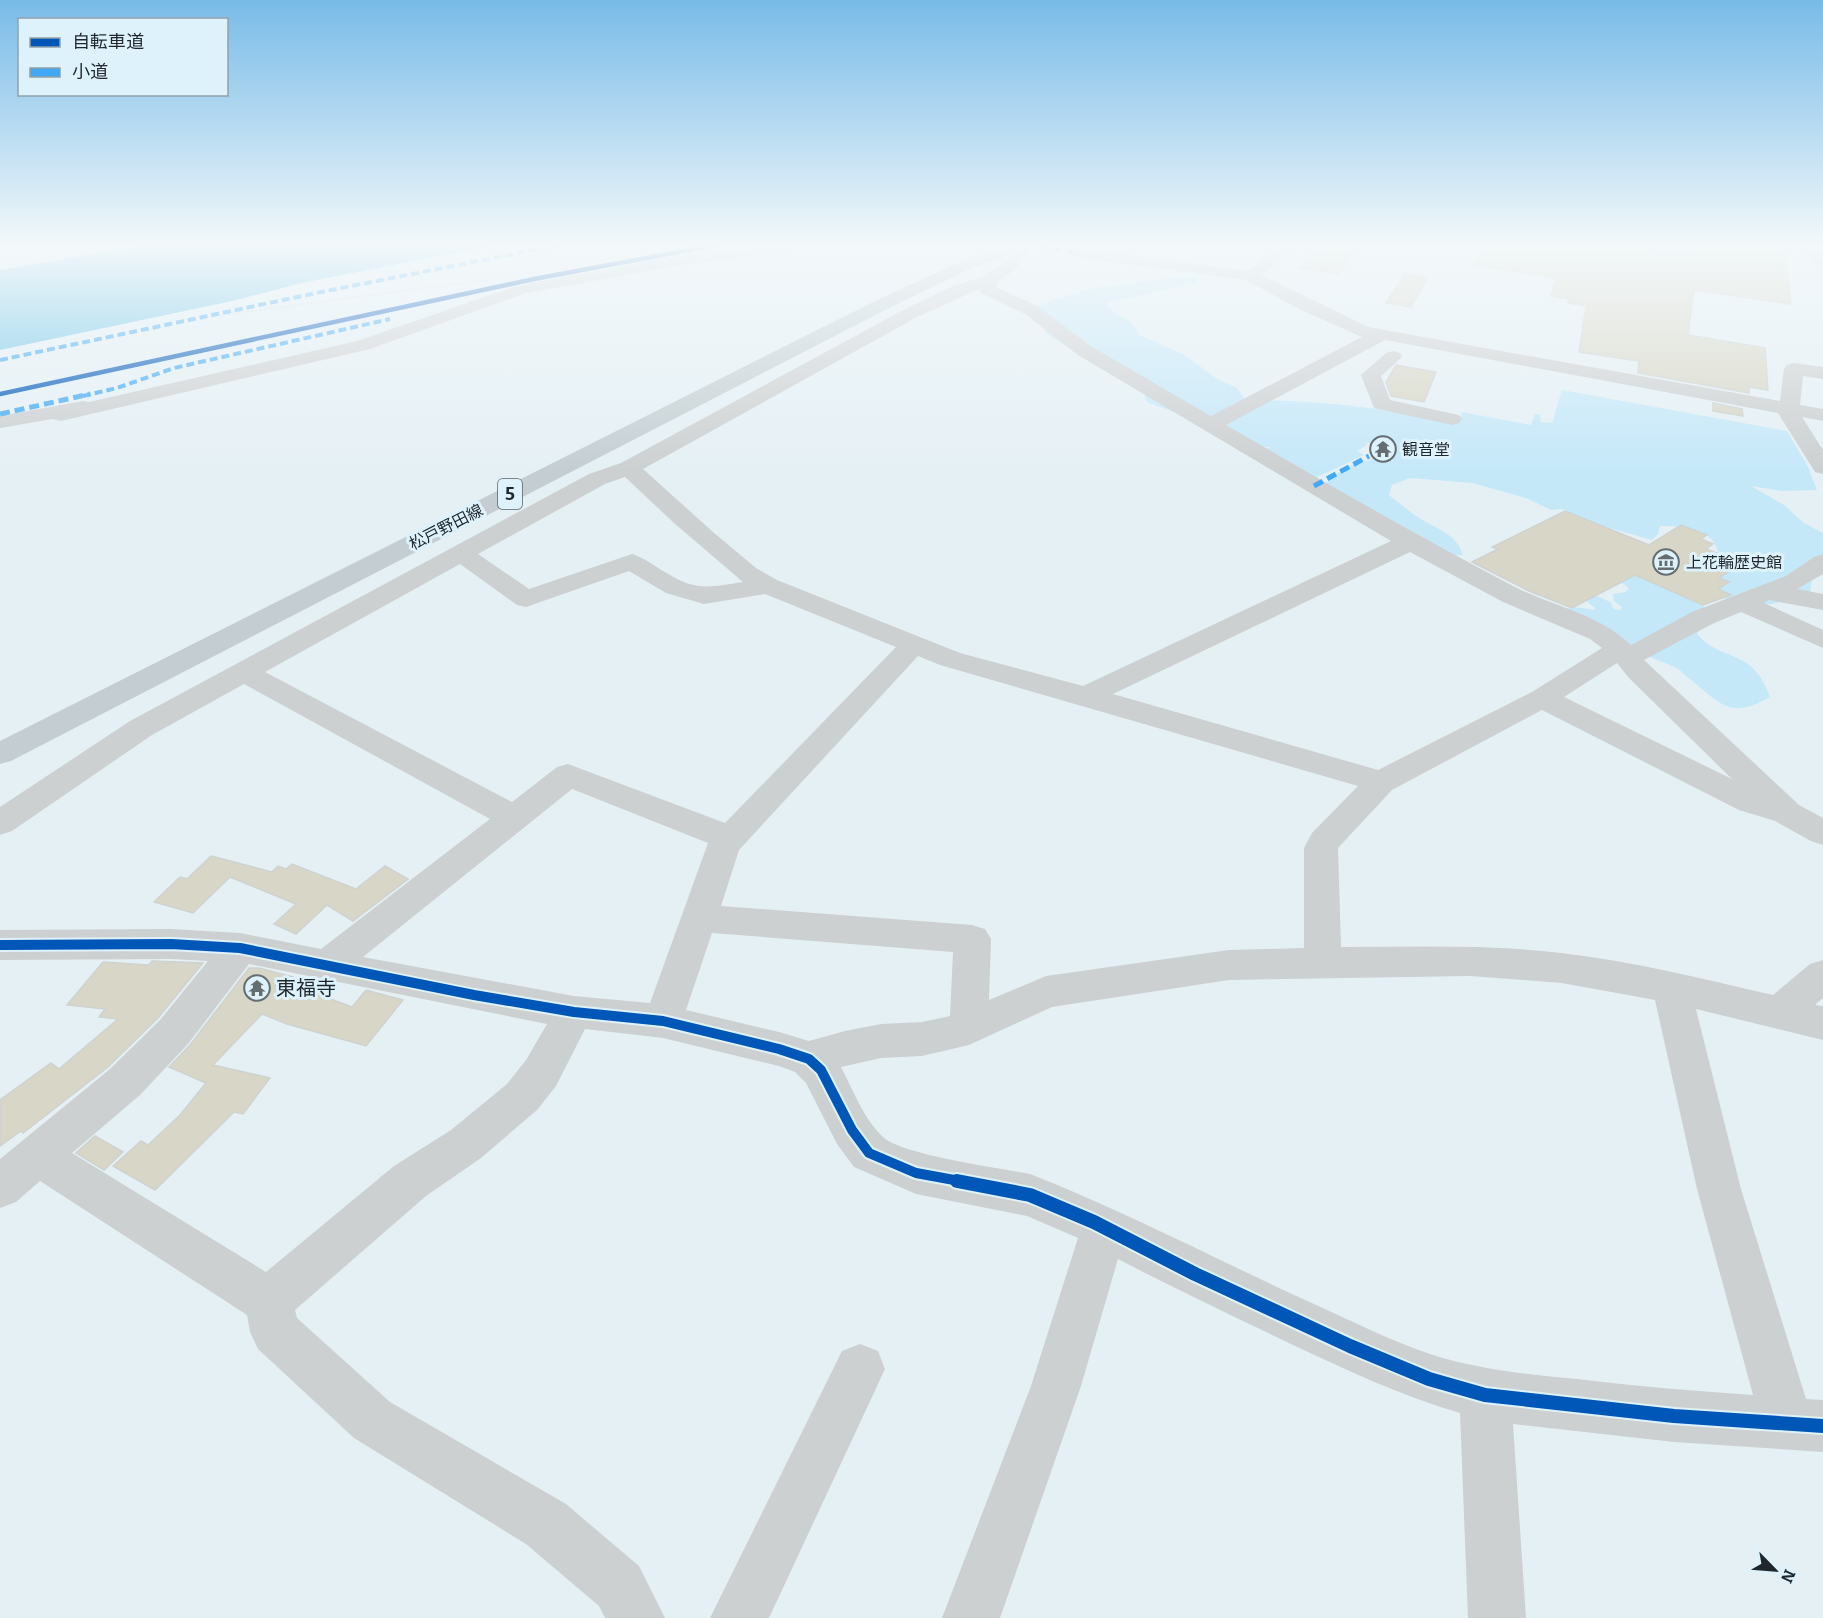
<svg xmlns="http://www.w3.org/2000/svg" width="1823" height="1618" viewBox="0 0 1823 1618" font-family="Bitter,'Noto Sans JP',serif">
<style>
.green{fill:#c5e8f9}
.water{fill:#71c5e8}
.building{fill:#d8d6c6;stroke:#ced2d0;stroke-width:1.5}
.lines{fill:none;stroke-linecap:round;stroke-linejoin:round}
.path{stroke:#d7dadc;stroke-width:2;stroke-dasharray:2 2;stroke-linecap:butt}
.minor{fill:#cdd0d1;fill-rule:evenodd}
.major{fill:#c4ced2;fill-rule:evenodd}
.quiet-far1{stroke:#3fa9f5;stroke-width:4;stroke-dasharray:8 4;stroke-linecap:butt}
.quiet{stroke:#3fa9f5;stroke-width:5;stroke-dasharray:10 5;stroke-linecap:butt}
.cycleway-far2-casing{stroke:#def2fc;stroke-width:7}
.cycleway-far1-casing{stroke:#def2fc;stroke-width:14}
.cycleway-casing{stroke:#def2fc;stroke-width:18}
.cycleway-far2{stroke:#0057b8;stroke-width:4.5}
.cycleway-far1{stroke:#0057b8;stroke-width:10}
.cycleway{stroke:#0057b8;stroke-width:14}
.labels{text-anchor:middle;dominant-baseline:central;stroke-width:6;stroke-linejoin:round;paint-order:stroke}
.far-poi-label{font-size:16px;fill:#1e272c;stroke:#def2fc;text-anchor:start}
.far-street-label{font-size:16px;fill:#1e272c;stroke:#def2fc}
.shield{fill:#def2fc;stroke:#58646a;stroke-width:1.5}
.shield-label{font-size:18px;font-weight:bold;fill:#1e272c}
.poi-label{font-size:20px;fill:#1e272c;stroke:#def2fc;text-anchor:start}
</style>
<rect width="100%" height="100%" fill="#e5f0f5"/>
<g class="green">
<path d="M1175,277L1196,278L1199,282L1105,303L1116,314L1131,322L1139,335L1183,354L1216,378L1237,388L1245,400C1317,400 1388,409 1459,422L1462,412L1531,425L1535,414L1541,415L1540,422L1552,423L1562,390L1787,431L1808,467L1817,490L1781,491L1751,486L1784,505L1804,523L1823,533V559L1812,578L1810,594C1780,603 1742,615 1716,592C1717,582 1721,569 1720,559C1715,526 1685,527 1660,526L1658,534L1652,540L1603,526L1562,509L1551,510L1526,498L1472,483L1410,478L1392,485L1389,495C1400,504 1411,513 1424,521C1440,530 1457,535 1463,555L1446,556L1322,487L1345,467L1370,460L1375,455L1373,444L1364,442L1368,444L1357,451L1364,455L1315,478L1265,450L1270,447H1264L1147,402L1144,394L1046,334L1036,306L1088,289Z"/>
<path d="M1615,566L1702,605L1705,608L1704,622L1697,634C1722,663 1753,647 1770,697C1728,722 1719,701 1686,676C1676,663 1657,663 1644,653L1559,611L1574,607L1595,610V608L1582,597L1591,593L1610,602L1614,609L1621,610L1622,607L1614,601L1613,594L1626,592L1629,588L1618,580Z"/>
</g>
<polygon class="water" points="150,244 502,244 306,282 232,301 0,350 0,270"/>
<g class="building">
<polygon points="1320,244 1362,244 1338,274 1298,268"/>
<polygon points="1485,244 1610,244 1691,255 1692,244 1784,244 1791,304 1694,290 1688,335 1765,348 1768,390 1749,387 1749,393 1638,373 1639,361 1579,352 1586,306 1568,303 1569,299 1551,296 1556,278 1475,266"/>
<polygon points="1405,273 1428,278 1411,307 1386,303"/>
<polygon points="1396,365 1436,372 1424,402 1391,396 1386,382"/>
<polygon points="1713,403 1742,409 1743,416 1713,411"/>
<polygon points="1565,511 1649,545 1681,525 1707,535 1701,539 1713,544 1706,549 1742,563 1719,578 1729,582 1718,589 1731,595 1703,605 1635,575 1572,608 1529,591 1472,562 1498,549 1492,547"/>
<polygon points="211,856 272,872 278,866 286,869 292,864 356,889 385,866 408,879 353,921 327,905 296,934 274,924 296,904 230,877 193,913 154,902 180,877 187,879"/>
<polygon points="152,961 203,963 158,1018 108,1067 23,1133 21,1131 0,1146 0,1100 51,1063 59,1069 118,1019 99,1017 105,1009 67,1005 103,962 149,965"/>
<polygon points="249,968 259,968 293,977 288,983 352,1007 366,990 403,1000 366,1046 287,1024 262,1014 213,1065 270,1078 243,1114 234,1112 155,1190 113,1166 141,1141 148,1145 180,1115 206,1083 169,1067 190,1045"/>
<polygon points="95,1136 123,1152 104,1170 76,1153"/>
</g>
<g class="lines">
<polyline class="path" points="224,312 228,314 487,280"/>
<g class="minor">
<polygon points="768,244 801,244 799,247 753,257 683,265 526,293 370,349 61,421 53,419 0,428 0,416 83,401 89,402 357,341 522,284 683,255"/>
<path d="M1012,244H1028C1028,264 1012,272 998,281L996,287L1037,306L1092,347L1211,416L1362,337L1299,309L1246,280L1078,258L1070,253L1072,250L1078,248L1247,271L1284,244H1302L1261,275L1368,327L1780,401L1784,369L1787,365L1794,363L1823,367V379L1803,376L1800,405L1823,409V421L1802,417L1823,450V474L1815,472L1778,413L1385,340L1226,425C1321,480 1416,535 1513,586C1552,606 1599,614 1631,645L1692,612L1786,576L1814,557L1823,554V574L1797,589L1823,594V610L1769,600L1764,603L1823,630V648L1741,612L1712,624L1644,660L1799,805L1823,818V845L1811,841L1775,821L1739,810L1542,710L1392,790L1338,848L1341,947C1415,947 1488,944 1561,953C1632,961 1703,979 1773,995L1810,964L1823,960V998L1815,1005L1823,1006V1040L1696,1009L1741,1189L1806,1399L1823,1400V1452L1674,1442L1513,1424L1526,1618H1468L1460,1413C1402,1396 1346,1370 1291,1344C1233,1316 1175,1289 1118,1259L1081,1386L1000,1618H942L1031,1386L1078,1238L1027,1216L916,1194L854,1167L837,1144L806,1083L795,1072L779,1066L663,1038L585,1029L556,1086L537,1110L481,1158L426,1196L295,1310L297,1318L390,1402L566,1504L639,1566L665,1618H605L599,1606L526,1544L354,1438L258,1349L250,1332L247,1315L40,1181L16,1202L0,1208V1159L110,1069L160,1020L208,961L171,959L0,960V930L171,929L240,933L321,949L490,819L244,684L152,735L12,831L0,835V807L130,721L589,474L621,463L905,309L951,287L984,276L1009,258ZM979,289L981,293L1025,314L1078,355L1391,541L1083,686L960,653L777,580L756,568L713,532L643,469L917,317ZM625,477L674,523L743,582C708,587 697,592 665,572C654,566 645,558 632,554L529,589L478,554L605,484ZM1410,552L1503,602L1590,639L1602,648L1532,692L1378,770L1113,694ZM460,564L517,605L526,607L629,571L666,593L704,604L765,594L896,647L725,823L568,764L557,767L512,802L265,672ZM918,656L940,665L1358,786L1312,833L1304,848V948L1229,950L1046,976L989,1000L991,939L985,929L972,925L721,906L739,850ZM1617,663L1629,678L1732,779L1564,697ZM572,789L708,843L650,1003L574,996L363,957ZM712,933L953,952L950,1016L922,1022L881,1024L845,1031L809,1041L779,1032L686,1010ZM249,964L547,1024L526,1060L507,1084L451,1130L394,1166L266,1272L72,1153L140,1095L188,1044ZM1470,976L1562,983L1655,1000L1697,1189L1753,1395C1694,1391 1636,1386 1577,1379C1527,1374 1479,1370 1430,1354C1391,1341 1352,1321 1314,1304C1219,1261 1127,1212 1030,1174C1000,1168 902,1155 883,1137C864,1119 853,1090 841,1067L881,1058L922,1056L969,1045L1052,1007L1229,980Z"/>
<polygon points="1794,244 1811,244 1823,253 1823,266 1817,264"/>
<polygon points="1393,351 1400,353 1402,357 1381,376 1390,400 1459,415 1462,419 1459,423 1452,425 1374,408 1361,375 1386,353"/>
<polygon points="860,1344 878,1351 885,1369 769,1618 710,1618 842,1351"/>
</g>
<polygon class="major" points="1010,244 1032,244 1030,247 965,271 887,309 11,761 0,764 0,741 875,301 953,265"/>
<g class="quiet-far1">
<polyline points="1042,247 1078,253"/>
<polyline points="0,360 321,292 564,244"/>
<polyline points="83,396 117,388 174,368 390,319"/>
</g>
<g class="quiet">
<polyline points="0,414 90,394"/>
<polyline points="1314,486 1369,456"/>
</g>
<g class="cycleway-far2-casing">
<polyline id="cycleway-far2" points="0,394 534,279 721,244"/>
</g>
<g class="cycleway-far1-casing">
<polyline id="cycleway-far1" points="0,945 171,944 240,948 474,995 574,1012 663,1021 779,1049 809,1059 821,1070 852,1130 869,1153 916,1173 965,1182"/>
</g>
<g class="cycleway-casing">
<polyline id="cycleway" points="957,1181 1030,1195 1094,1222 1195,1274 1350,1346 1429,1379 1485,1395 1674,1416 1823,1426"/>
</g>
<use href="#cycleway-far2" class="cycleway-far2"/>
<use href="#cycleway-far1" class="cycleway-far1"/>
<use href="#cycleway" class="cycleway"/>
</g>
<linearGradient id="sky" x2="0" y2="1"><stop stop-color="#78bbe8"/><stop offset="0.52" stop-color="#f3f8fa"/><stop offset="1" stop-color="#f3f8fa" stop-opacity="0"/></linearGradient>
<rect width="1823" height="471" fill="url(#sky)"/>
<defs>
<g id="temple-ring" transform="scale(1.35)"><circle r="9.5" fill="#def2fc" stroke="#646d72" stroke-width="1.5"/><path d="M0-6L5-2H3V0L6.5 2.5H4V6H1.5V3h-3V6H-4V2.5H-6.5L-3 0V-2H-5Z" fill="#646d72"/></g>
<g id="museum-ring" transform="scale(1.35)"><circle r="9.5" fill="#def2fc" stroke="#646d72" stroke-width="1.5"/><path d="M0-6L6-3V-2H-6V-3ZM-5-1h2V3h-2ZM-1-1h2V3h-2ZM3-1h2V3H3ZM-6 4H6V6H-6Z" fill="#646d72"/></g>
</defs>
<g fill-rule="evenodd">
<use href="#temple-ring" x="1383" y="449"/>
<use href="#museum-ring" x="1666" y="562"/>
<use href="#temple-ring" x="257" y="988"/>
</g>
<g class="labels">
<g class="far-poi-label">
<text x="1402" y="449">観音堂</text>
<text x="1686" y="562">上花輪歴史館</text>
</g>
<g class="far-street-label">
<text transform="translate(446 527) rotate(-27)">松戸野田線</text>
</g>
<rect class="shield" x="498" y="479" width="24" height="30" rx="4.5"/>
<g class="shield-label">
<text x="510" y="494">5</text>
</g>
<g class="poi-label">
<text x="276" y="988">東福寺</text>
</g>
</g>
<rect x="18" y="18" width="210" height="78" fill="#def2fc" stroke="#91a1a9" stroke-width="1.5"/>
<rect x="30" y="38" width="30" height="9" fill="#0057b8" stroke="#91a1a9" stroke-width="1.5"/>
<text x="72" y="48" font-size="18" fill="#1e272c">自転車道</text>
<rect x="30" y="68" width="30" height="9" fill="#3fa9f5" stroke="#91a1a9" stroke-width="1.5"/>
<text x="72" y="78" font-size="18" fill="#1e272c">小道</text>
<g transform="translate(1775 1570) rotate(115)" stroke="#def2fc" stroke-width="4.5" paint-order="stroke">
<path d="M0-4.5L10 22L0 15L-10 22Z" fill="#1e272c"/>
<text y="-9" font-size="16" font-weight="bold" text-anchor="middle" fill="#1e272c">N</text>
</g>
</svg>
